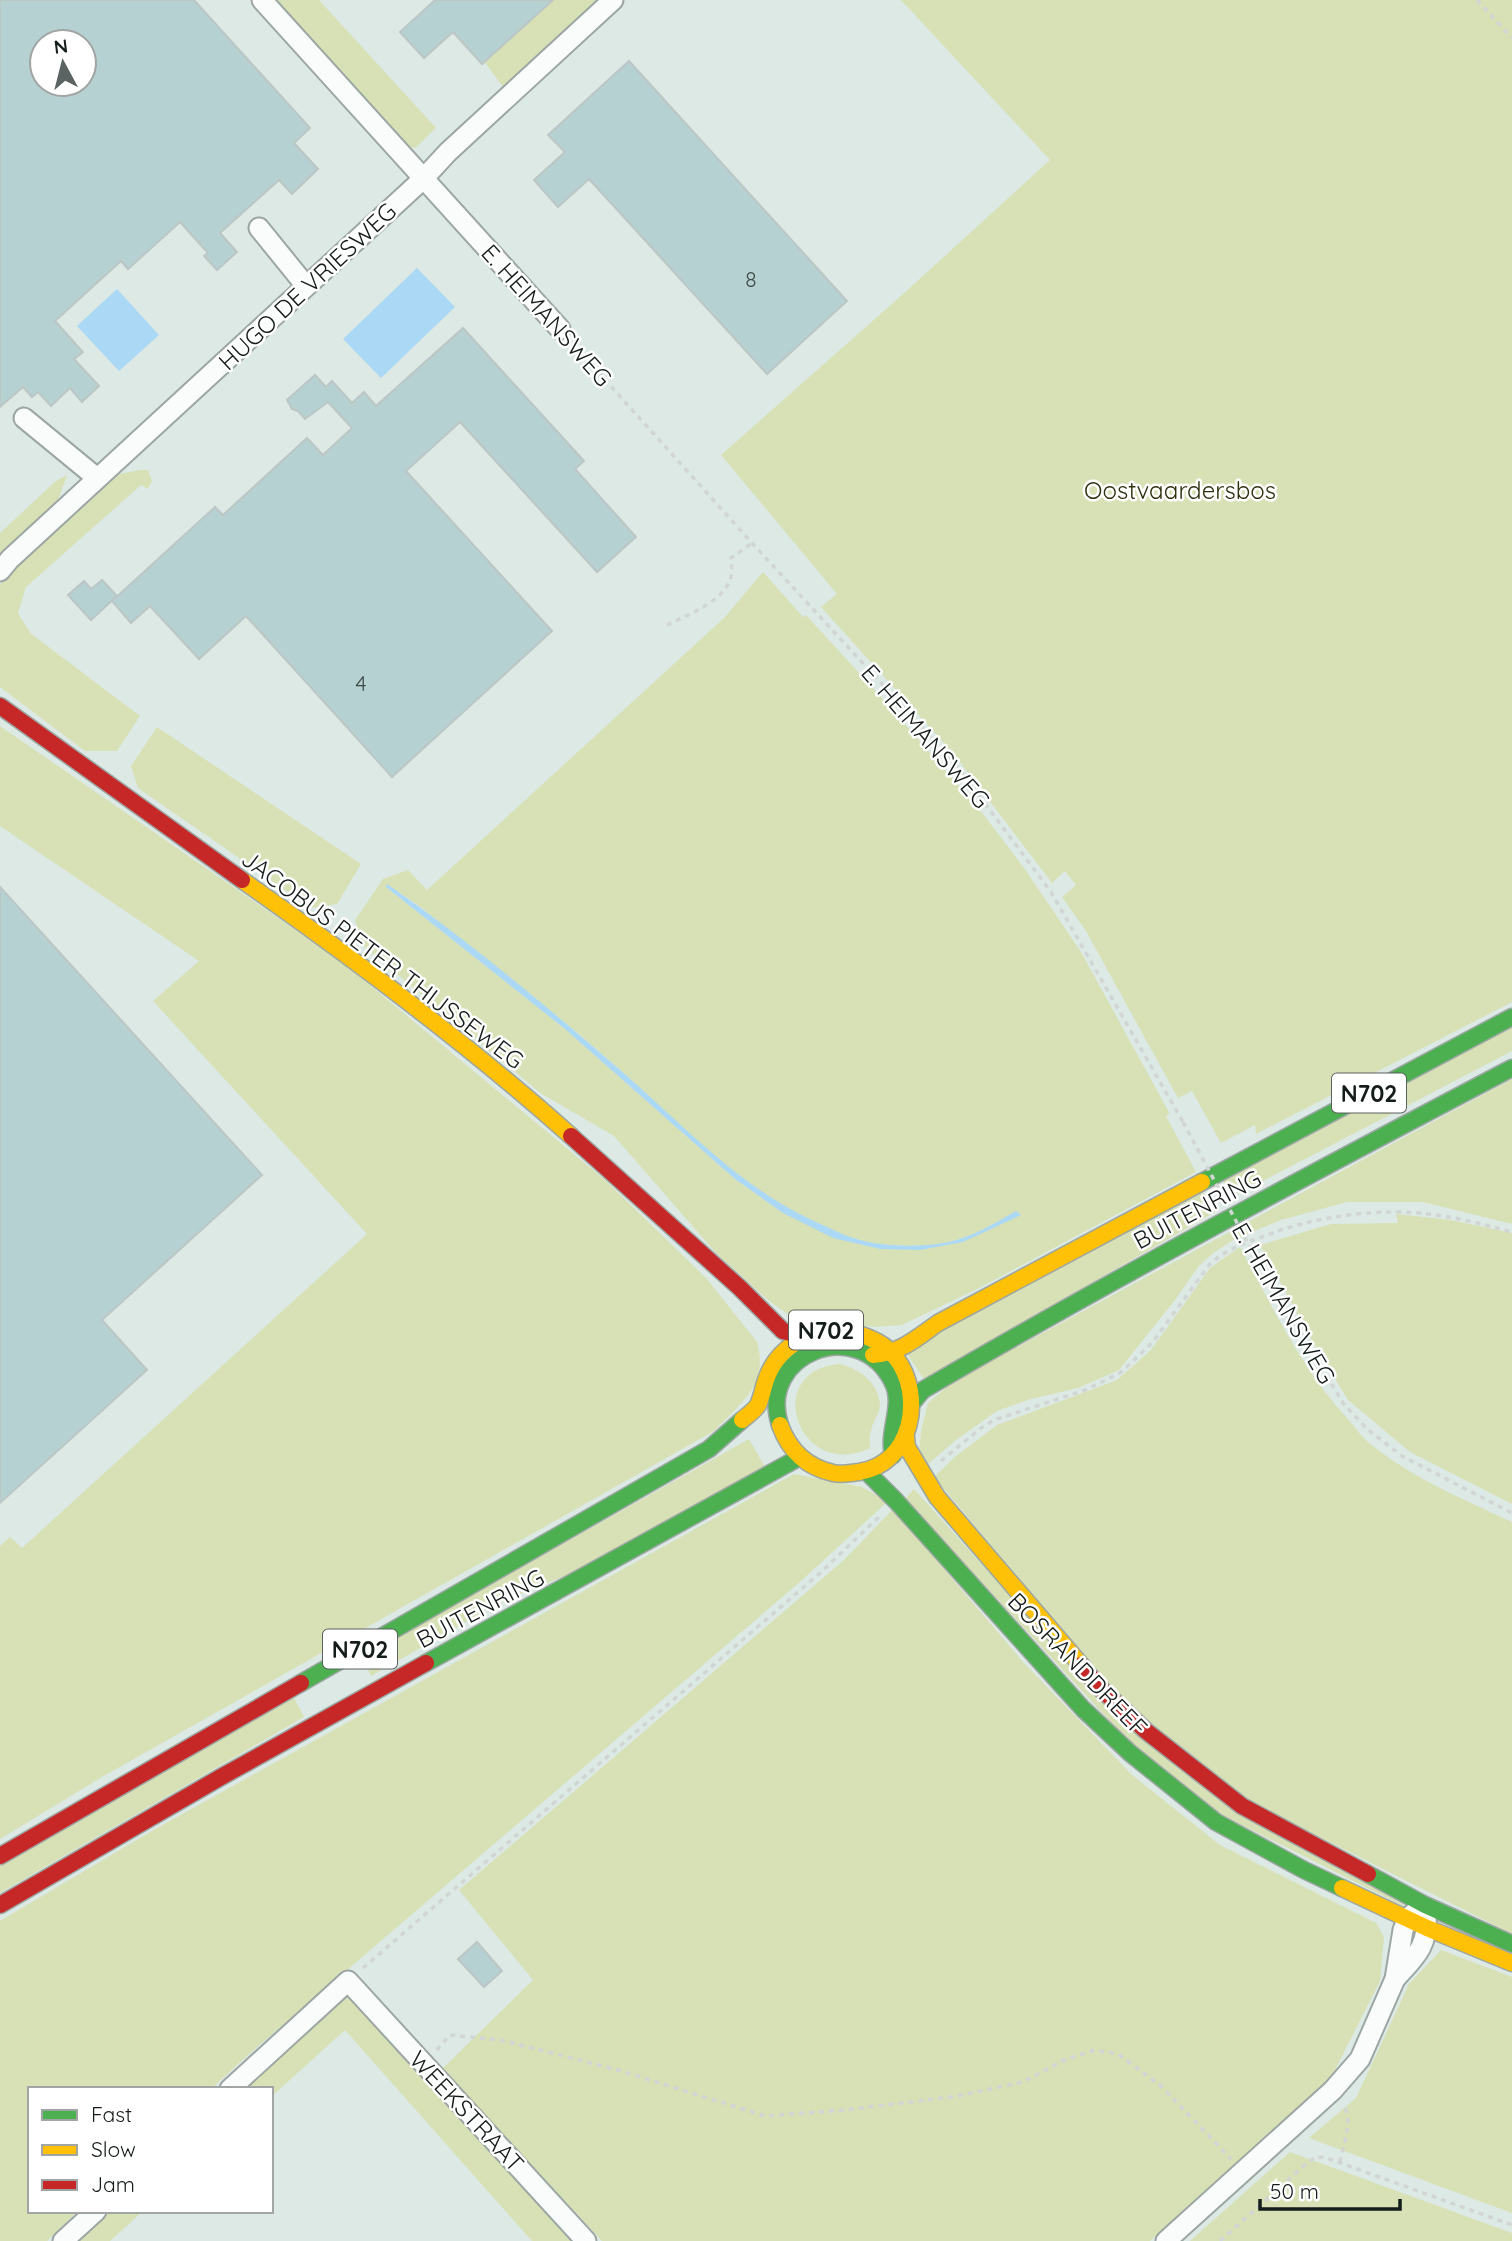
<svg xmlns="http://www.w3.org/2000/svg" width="1512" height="2241" viewBox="0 0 1512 2241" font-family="Quicksand,sans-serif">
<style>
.green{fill:#d8e1b5;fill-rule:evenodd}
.water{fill:#abd8f4}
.building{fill:#b6d1d2;stroke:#bcc6c5;stroke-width:2;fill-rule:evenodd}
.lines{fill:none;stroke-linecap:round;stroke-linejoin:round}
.street-casing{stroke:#9ca6a3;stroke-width:23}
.fast-casing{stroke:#9ca6a3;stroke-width:19}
.slow-casing{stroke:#9ca6a3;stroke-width:19}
.jam-casing{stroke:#9ca6a3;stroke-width:19}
.path{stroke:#d1d5d4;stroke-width:3.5;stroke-dasharray:5 5;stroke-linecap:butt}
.street{stroke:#fafcfb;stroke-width:19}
.fast{stroke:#4caf50;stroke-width:16}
.slow{stroke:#ffc107;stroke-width:16}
.jam{stroke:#c62828;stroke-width:16}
.path-bridge{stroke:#d1d5d4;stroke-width:3.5;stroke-dasharray:5 5;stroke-linecap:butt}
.labels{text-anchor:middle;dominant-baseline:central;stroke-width:5;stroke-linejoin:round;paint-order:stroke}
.number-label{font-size:21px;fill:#3d4a49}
.shield{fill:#fff;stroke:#5b615f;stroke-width:2}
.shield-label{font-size:23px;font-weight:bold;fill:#151d1b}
.street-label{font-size:24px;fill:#151d1b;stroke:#fff}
.park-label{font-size:24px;fill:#2f310e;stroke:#fff}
</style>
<rect width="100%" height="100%" fill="#dce9e5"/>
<g class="green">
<polygon points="271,0 319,0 436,128 415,148 404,147"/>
<polygon points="544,0 606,0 506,91 481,57"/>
<polygon points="901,0 1512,0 1512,1002 1256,1134 1255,1125 1221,1143 1192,1091 1178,1098 1086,931 1062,897 1076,885 1065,871 1052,883 953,753 821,607 837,594 721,455 902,295 1050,160"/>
<polygon points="140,470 148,470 152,481 148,489 141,485 26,587 18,613 30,633 140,716 117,751 85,751 0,687 0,585 14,568 114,475"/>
<polygon points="67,475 56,506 0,557 0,533 56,481"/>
<path d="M763,572L803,617L806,615L882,698L980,810L1024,868L1081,952L1170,1114L1166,1116L1196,1172L979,1288L902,1325L875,1327L792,1317L769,1301L716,1253L614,1136L542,1094L363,946L355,920L383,879L408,870L427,890L724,618ZM387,885C417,902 444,926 472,948C527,991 583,1036 635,1083C701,1144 774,1220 864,1241C887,1247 926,1247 949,1242C972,1237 995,1223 1016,1211L963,1242L880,1249L783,1213L735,1179L565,1029L386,887Z"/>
<path d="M0,726L342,962L605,1180L707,1279L757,1342C769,1385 741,1403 714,1431L102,1777L0,1839V1546L10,1537L22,1548L367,1234L153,1001L199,961L0,826Z"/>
<polygon points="157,727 361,864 337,904 311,908 138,788 131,766"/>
<polygon points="1512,1027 1512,1051 1232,1197 1222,1178"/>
<polygon points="1512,1079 1512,1224 1423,1202 1347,1202 1281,1220 1231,1241 1212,1254 1198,1267 1175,1300 1119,1370 1078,1388 1031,1399 997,1411 956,1440 926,1466 919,1453 921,1431 928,1403 954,1381"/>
<polygon points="1201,1189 1215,1212 924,1379 905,1351"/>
<polygon points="1396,1214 1451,1220 1512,1233 1512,1504 1410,1452 1348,1400 1310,1337 1260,1245 1331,1224 1398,1223"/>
<path d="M1240,1247C1272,1306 1301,1368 1347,1418C1354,1426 1360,1435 1368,1442C1410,1477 1463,1499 1512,1522V1934L1252,1803L1116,1695L934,1477L956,1456L997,1425L1117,1380L1151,1350L1210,1268Z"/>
<path d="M839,1364C858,1368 879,1382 880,1405C880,1414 872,1422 871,1431C869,1436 870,1443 870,1448C798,1482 761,1371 839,1364Z"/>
<polygon points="749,1439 765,1467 598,1562 499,1603 371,1676 362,1657"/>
<polygon points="794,1474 862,1487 876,1495 886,1503 801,1581 249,2054 211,2089 30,2089 30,2211 78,2211 47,2241 0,2241 0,1921 150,1832"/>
<polygon points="914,1489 1050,1640 1131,1727 1411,1910 1224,1816 1141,1755 905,1499"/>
<polygon points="893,1509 1023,1662 1132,1775 1220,1845 1376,1923 1384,1937 1380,1981 1331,2078 1150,2241 602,2241 442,2069 533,1980 459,1890 844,1560"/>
<polygon points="293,1696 304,1717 0,1893 0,1866"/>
<polygon points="1441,1950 1512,1977 1512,2213 1309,2138 1356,2098 1409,1984"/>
<polygon points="348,1998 352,1999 578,2241 532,2241 345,2030 271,2097 271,2089 234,2089 337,1999"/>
<polygon points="1290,2152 1512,2233 1512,2241 1190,2241"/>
<polygon points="99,2211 143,2211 110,2241 66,2241"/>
</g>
<g class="water">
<polygon points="417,268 455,307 381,378 343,339"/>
<polygon points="117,289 159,335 119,371 77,326"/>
<path d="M387,884C468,940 545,1005 619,1069C686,1127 742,1191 825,1226C837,1232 851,1238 864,1241C887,1247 926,1247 949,1242C972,1237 995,1223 1016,1211L1021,1215L963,1242L920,1250L880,1249L833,1238L783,1213L735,1179L565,1029L386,887Z"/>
</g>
<g class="building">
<path d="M0,0H194L310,128L294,143L318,169L292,194L279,180L220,233L237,252L217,270L204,256L208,253L180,222L128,269L121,261L55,321L83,352L74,359L99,386L82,402L70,388L51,406L38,392L32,397L23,387L0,407ZM42,42H84V84H42Z"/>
<polygon points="435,0 553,0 482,64 453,32 424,58 400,32"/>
<polygon points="629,61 847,301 767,374 589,179 558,207 534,180 565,152 548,135"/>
<polygon points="463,328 584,461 575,469 636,537 597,572 460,422 406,471 552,631 392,777 246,616 199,659 150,606 131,623 112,601 215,507 223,515 307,438 323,455 352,428 328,402 305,419 298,411 292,409 287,400 315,375 326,387 332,381 352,403 364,392 376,406"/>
<polygon points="102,580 117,596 91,620 68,595 84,581 91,589"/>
<polygon points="0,887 262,1175 102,1320 147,1370 0,1503"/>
<polygon points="477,1942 502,1971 484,1987 458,1959"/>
</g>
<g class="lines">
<g class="street-casing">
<g id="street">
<polyline points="262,0 560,329"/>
<polyline points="259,228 306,286"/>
<polyline points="24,418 97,478"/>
<polyline points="0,571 10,559 423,179 448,152 613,0"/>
<path d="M1395,1979C1414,1958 1429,1946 1426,1916"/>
<polyline points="230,2089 348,1981 586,2241"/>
<polyline points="63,2241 96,2211"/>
<polyline points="1166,2241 1333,2090 1360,2059 1395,1979 1403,1930 1408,1918 1415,1912"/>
</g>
</g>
<g class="fast-casing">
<g id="fast">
<polyline points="1202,1182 1512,1017"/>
<path d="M913,1402L923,1390C1116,1277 1314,1172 1512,1068"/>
<path d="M780,1425C757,1354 858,1314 892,1381C905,1405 887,1430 893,1455"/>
<polyline points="866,1471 896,1501 1083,1709 1130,1753 1216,1822 1304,1870 1342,1888"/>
<polyline points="426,1663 800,1457"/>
<polyline points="301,1683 709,1449 742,1420"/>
<polyline points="1368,1874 1425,1905 1512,1944"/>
</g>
</g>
<g class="slow-casing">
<g id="slow">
<path d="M242,880C356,960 467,1043 571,1136"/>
<path d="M873,1355C899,1354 918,1337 938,1323L1202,1182"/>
<path d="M742,1420C748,1415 754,1411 758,1405C762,1397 763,1388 766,1380C771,1365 781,1352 795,1343C813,1330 834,1327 856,1333C871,1338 886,1344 896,1358C925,1396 912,1464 859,1472C850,1473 842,1475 833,1473C806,1467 789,1450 780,1425"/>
<polyline points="906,1437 907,1447 937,1497 1081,1665"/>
<polyline points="1342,1888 1427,1928 1512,1963"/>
</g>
</g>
<g class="jam-casing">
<g id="jam">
<polyline points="0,706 242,880"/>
<polyline points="571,1136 740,1288 783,1331 805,1337"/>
<polyline points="1081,1665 1099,1687 1146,1731 1242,1806 1368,1874"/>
<polyline points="0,1856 301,1683"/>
<polyline points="0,1905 221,1777 426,1663"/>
</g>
</g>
<g class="path">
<polyline points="1477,0 1512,38"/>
<polyline points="571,342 752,543 954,762 1051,892 1183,1122"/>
<path d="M667,625C687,615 721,603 730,580C733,573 731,564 731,558L752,543"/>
<polyline points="1259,1264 1343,1403 1367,1429 1402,1456 1512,1513"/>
<path d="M941,1461L981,1428L994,1420L1085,1390L1120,1373L1152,1343L1209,1265C1227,1248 1248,1242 1270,1234C1316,1216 1380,1208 1428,1214C1457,1217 1485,1225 1512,1232"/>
<polyline points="363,1968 820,1573 881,1515"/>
<polyline points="437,2050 450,2035 501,2040 618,2070 765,2116 844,2110 952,2097 1023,2082 1062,2061 1094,2050 1118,2054 1161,2086 1231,2159"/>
<path d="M1340,2162C1343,2145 1353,2121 1344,2106"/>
<polyline points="1220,2241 1307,2163 1314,2158 1324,2157 1512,2225"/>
</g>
<use href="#street" class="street"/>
<use href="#fast" class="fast"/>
<use href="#slow" class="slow"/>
<use href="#jam" class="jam"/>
<polyline class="path-bridge" points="1183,1122 1259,1264"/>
</g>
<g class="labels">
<g class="number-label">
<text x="751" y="279">8</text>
<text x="361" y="683">4</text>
</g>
<g class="shield">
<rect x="1332" y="1073.5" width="74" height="39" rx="5"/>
<rect x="789" y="1310.5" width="74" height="39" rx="5"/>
<rect x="323" y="1629.5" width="74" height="39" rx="5"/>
</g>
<g class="shield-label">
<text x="1369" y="1093">N702</text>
<text x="826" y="1330">N702</text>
<text x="360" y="1649">N702</text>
</g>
<g class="street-label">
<text transform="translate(307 286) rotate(-43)">HUGO DE VRIESWEG</text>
<text transform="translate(547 315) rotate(48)">E. HEIMANSWEG</text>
<text transform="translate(926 736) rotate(49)">E. HEIMANSWEG</text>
<text transform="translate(383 959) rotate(37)">JACOBUS PIETER THIJSSEWEG</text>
<text transform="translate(1197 1209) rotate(-28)">BUITENRING</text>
<text transform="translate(1284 1303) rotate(60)">E. HEIMANSWEG</text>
<text transform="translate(480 1608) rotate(-28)">BUITENRING</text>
<text transform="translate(1078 1664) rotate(46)">BOSRANDDREEF</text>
<text transform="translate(467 2111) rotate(47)">WEEKSTRAAT</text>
</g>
<g class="park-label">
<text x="1180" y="490">Oostvaardersbos</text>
</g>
</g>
<rect x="28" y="2087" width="245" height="126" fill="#ffffff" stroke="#a1a5a4" stroke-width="2"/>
<rect x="42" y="2110" width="35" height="10" fill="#4caf50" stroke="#a1a5a4" stroke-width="2"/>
<text x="91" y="2122" font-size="21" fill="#151d1b">Fast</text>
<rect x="42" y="2145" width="35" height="10" fill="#ffc107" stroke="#a1a5a4" stroke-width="2"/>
<text x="91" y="2157" font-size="21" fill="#151d1b">Slow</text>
<rect x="42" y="2180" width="35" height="10" fill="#c62828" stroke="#a1a5a4" stroke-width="2"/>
<text x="91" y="2192" font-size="21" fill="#151d1b">Jam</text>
<g transform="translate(63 63) rotate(353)"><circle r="33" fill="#ffffff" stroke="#a1a5a4" stroke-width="2"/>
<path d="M0-5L12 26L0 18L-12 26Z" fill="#5b6462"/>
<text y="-10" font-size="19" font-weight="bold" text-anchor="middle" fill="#151d1b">N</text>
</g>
<path d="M1260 2199v10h140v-10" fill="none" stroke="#151d1b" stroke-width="3.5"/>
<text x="1270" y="2199" font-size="21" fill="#151d1b" stroke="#ffffff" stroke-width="5" paint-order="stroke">50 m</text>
</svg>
